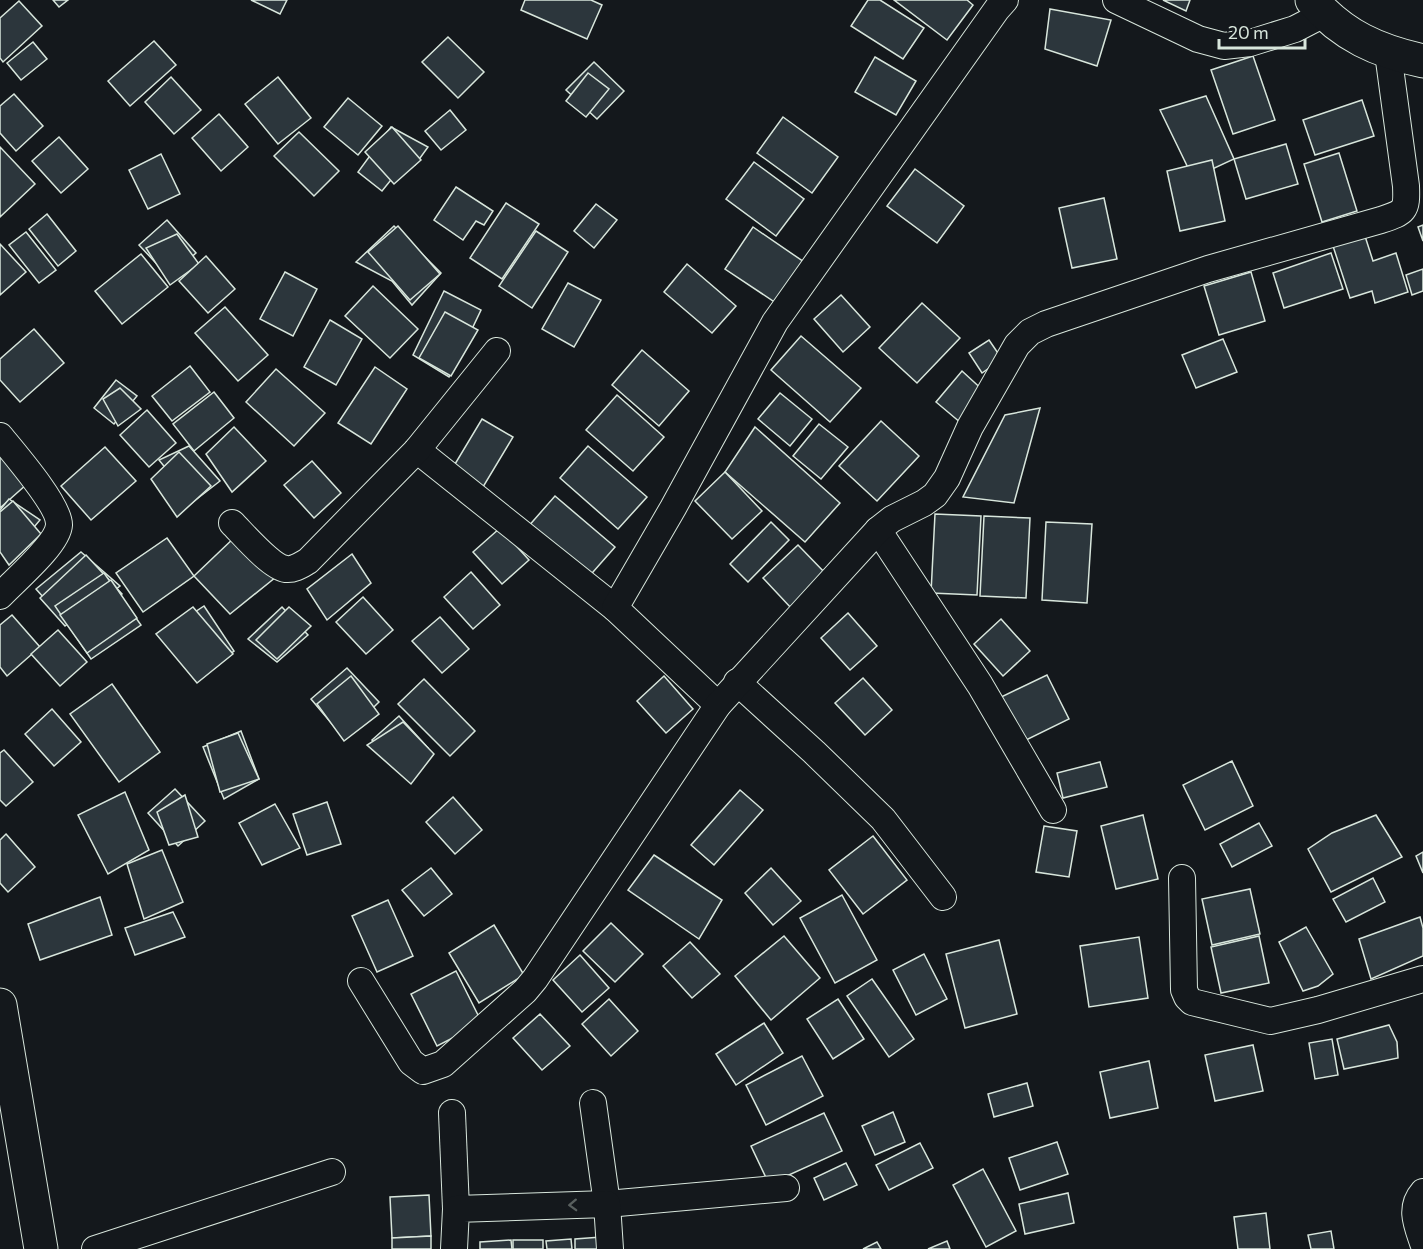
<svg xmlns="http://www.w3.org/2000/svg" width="1423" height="1249" viewBox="0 0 1423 1249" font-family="Commissioner,sans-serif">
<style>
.building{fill:#2c363c;stroke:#d8e6dc;stroke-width:1.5}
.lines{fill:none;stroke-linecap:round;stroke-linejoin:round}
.street-casing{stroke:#d8e6dc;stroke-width:28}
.secondary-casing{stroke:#d8e6dc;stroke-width:35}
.street{stroke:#14181c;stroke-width:26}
.secondary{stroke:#14181c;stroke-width:33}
.oneway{stroke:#59605f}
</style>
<rect width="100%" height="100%" fill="#14181c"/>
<g class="building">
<polygon points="53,0 68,0 59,7"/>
<polygon points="251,0 287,0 280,14"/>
<polygon points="525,0 591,0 602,5 587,39 521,10"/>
<polygon points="868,0 880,0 924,28 903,59 851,26"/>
<polygon points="894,0 967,0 973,5 947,40"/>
<polygon points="1163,0 1190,0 1186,11"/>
<polygon points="19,1 42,26 3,62 0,58 0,18"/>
<polygon points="1050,9 1111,20 1097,66 1045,49"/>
<polygon points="448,37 484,72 458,98 422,62"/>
<polygon points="154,41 176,65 130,106 108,81"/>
<polygon points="33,42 47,59 21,80 7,63"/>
<polygon points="1253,56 1275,120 1233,134 1211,70"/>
<polygon points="875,57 916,81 896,115 855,92"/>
<polygon points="594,62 624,91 597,119 566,90"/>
<polygon points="588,73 609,89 586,117 566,101"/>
<polygon points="171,77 201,110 174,134 145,102"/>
<polygon points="278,77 311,118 278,144 245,104"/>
<polygon points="14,94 43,126 16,151 0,133 0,106"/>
<polygon points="1206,96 1234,159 1193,178 1160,110"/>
<polygon points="348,98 382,126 358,155 324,127"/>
<polygon points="1362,100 1374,136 1315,155 1303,120"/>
<polygon points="450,110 466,130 441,150 425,131"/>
<polygon points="219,114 248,147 221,171 192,138"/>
<polygon points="783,117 838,157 812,193 757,153"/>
<polygon points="391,127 428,147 415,165 403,165 382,191 358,172"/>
<polygon points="392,127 421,160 394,184 365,152"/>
<polygon points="299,132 339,171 314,196 274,156"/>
<polygon points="59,137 88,169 61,193 32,161"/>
<polygon points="1286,144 1298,184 1246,199 1234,159"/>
<polygon points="0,147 35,184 0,217"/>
<polygon points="1339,153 1357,211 1322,222 1304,164"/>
<polygon points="161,154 180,194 148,209 129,170"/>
<polygon points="1212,160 1225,221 1180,231 1167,171"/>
<polygon points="754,162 804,199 776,236 726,199"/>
<polygon points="915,169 964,206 937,243 887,206"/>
<polygon points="456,187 493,211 484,225 476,221 463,240 434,220"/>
<polygon points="1104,198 1117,259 1072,268 1059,208"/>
<polygon points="506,203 539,224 502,279 470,258"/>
<polygon points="596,204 617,220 594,248 574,231"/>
<polygon points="47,214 76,251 58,266 29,229"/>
<polygon points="167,220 196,253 169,277 139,245"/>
<polygon points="1423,225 1423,241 1418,227"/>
<polygon points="394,226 441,273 412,305 392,281 356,262"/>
<polygon points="398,226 440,274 410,300 368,252"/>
<polygon points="753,227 807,264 779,305 725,269"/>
<polygon points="536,231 568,252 532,308 499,286"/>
<polygon points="26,232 56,270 39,283 9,245"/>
<polygon points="1364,233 1373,261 1396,253 1408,292 1375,303 1372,291 1350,298 1332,243"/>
<polygon points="177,234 199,264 170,285 146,248"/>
<polygon points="0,244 26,272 0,295"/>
<polygon points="1331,253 1343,289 1284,308 1273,273"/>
<polygon points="141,254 168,287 122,324 95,291"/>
<polygon points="206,256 235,289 208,313 179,281"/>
<polygon points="687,264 736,306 712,333 664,292"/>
<polygon points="1423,269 1423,291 1412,295 1406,275"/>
<polygon points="285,272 317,289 293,336 260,319"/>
<polygon points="1251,272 1265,321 1219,335 1204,286"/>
<polygon points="568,283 601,300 574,347 542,329"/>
<polygon points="373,286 418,329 390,358 345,316"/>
<polygon points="444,291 481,310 449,377 413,355"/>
<polygon points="841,295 870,327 843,352 814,319"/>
<polygon points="922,303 960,338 917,383 879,348"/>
<polygon points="225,307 268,355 238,381 195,333"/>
<polygon points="445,312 478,330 451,376 419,358"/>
<polygon points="330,320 362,339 336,385 304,367"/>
<polygon points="34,329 64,363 20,402 0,380 0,359"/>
<polygon points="801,336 861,388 830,422 771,370"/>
<polygon points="1223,339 1237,372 1196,388 1182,355"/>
<polygon points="989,340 1002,359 982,373 969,353"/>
<polygon points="642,350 689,391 659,426 612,385"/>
<polygon points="190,366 210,392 172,421 152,396"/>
<polygon points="375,367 407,389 371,444 338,423"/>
<polygon points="276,369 325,413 294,446 246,402"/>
<polygon points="962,371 986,393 961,423 936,402"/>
<polygon points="116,380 137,396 114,424 94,408"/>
<polygon points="120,388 141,409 118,426 103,399"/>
<polygon points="214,392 234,418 194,451 173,424"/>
<polygon points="780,393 812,419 790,446 758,419"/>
<polygon points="617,395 664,437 633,471 586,430"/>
<polygon points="1040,408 1014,503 963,497 1005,415"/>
<polygon points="147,410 176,443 149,467 120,435"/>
<polygon points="482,419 513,437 483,487 452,469"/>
<polygon points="881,421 919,456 877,501 839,466"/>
<polygon points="819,424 848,447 821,479 793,456"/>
<polygon points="234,427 266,461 232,492 206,454"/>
<polygon points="755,427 840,503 805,542 725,472"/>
<polygon points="189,446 220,481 180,512 167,492 176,481 159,460"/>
<polygon points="588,446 647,497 618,529 560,478"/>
<polygon points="105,447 136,481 91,520 61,486"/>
<polygon points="179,452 211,486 177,517 151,479"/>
<polygon points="0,454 27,484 0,508"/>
<polygon points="312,461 341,493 314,518 284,485"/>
<polygon points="725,472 762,511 732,539 695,501"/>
<polygon points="555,496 615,547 586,580 527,528"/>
<polygon points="9,499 40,520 8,558 0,551 0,510"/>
<polygon points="13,501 41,534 9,565 0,552 0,512"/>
<polygon points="935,514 981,516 977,595 931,593"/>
<polygon points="984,516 1030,518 1026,598 980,596"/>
<polygon points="771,522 789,540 748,582 730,564"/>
<polygon points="1046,522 1092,524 1087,603 1042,600"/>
<polygon points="500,528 529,560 502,584 473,552"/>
<polygon points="237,535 276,577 230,614 194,576"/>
<polygon points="167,538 194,576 143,612 116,573"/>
<polygon points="798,545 828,576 792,609 763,578"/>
<polygon points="81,552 120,586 69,626 36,589"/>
<polygon points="352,554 371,583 327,620 307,589"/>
<polygon points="86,555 122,594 101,612 94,603 65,626 40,598"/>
<polygon points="471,572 500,605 473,629 444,597"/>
<polygon points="104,573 141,625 91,659 55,606"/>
<polygon points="111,580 137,618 87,653 60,615"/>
<polygon points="363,597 393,630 366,654 336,622"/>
<polygon points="204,606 234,651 197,680 165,632"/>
<polygon points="193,607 233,654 197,683 156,634"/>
<polygon points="282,607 308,635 277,662 248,639"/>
<polygon points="289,607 311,626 277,659 256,640"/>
<polygon points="848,613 877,646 850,670 821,638"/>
<polygon points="12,615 40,647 7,676 0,667 0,625"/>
<polygon points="440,617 469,649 442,673 412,641"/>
<polygon points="1001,619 1030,651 1003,676 974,644"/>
<polygon points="58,630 87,662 60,686 31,654"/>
<polygon points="347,668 379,702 343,737 311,699"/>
<polygon points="1047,675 1069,719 1020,743 999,698"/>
<polygon points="351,676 379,714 344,741 317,704"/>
<polygon points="664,676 693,709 666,733 637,701"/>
<polygon points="863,678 892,710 865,735 835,703"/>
<polygon points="424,679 475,731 450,756 398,704"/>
<polygon points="112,684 160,752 119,782 70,714"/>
<polygon points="52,709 81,742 54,766 25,734"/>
<polygon points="399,716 428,748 401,772 372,740"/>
<polygon points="403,722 434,754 411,784 367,745"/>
<polygon points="241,731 259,779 224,799 203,747"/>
<polygon points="238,733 259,779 220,792 207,744"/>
<polygon points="4,750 33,782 6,806 0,800 0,753"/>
<polygon points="1232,761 1253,806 1205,830 1183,785"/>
<polygon points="1100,762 1107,787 1063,798 1057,773"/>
<polygon points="175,789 205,821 178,846 148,813"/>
<polygon points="740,790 763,810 714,865 691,845"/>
<polygon points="125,792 149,850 108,874 78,815"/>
<polygon points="185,795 198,837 169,845 157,812"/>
<polygon points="453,797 482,830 455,854 426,822"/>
<polygon points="327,802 341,844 307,855 293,814"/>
<polygon points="275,804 300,848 262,865 239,823"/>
<polygon points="1143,815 1158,879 1116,889 1101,826"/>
<polygon points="1376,815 1402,857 1331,892 1308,849 1332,833"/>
<polygon points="1259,823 1272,846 1232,867 1220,844"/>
<polygon points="1044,826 1077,831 1069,877 1036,872"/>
<polygon points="6,834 35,867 8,892 0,883 0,840"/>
<polygon points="873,836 907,880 863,914 829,870"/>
<polygon points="162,850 183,902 144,919 127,864"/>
<polygon points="1423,852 1423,873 1416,856"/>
<polygon points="654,855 722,900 699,939 628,890"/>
<polygon points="431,868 452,894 424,916 402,890"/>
<polygon points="771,868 801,901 773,925 745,893"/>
<polygon points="1373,878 1385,902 1346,922 1333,899"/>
<polygon points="1250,889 1260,934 1212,945 1202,899"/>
<polygon points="842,895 877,960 835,983 800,918"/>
<polygon points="100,897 112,935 40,960 28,924"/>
<polygon points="388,900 413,956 377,972 352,916"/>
<polygon points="173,912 185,937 135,955 125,928"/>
<polygon points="1420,917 1423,928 1423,956 1371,979 1359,939"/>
<polygon points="611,923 643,954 615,982 583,951"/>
<polygon points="494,925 524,975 479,1003 449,953"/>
<polygon points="1306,927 1333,974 1318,986 1303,991 1279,942"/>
<polygon points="784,936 820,978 771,1020 735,976"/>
<polygon points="1259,936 1269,983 1221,993 1211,947"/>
<polygon points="1139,937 1148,998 1089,1007 1080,946"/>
<polygon points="999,940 1017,1014 965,1028 946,954"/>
<polygon points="690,942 720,974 692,998 663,966"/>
<polygon points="924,954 947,999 916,1015 893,970"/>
<polygon points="580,955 609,988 582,1012 553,980"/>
<polygon points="456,971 482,1023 437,1046 411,994"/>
<polygon points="872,979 914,1039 889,1057 847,996"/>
<polygon points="609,999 638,1031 611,1056 582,1024"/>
<polygon points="838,999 864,1039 833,1059 807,1019"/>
<polygon points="540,1014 570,1046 542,1070 513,1038"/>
<polygon points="764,1023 783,1053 736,1085 716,1054"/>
<polygon points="1389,1025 1397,1042 1398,1058 1344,1069 1337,1039"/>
<polygon points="1332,1039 1338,1075 1315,1079 1309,1043"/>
<polygon points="1253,1045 1263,1091 1215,1101 1205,1055"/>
<polygon points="802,1056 823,1096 766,1125 746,1085"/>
<polygon points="1149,1061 1158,1108 1110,1118 1100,1072"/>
<polygon points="1027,1083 1033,1106 994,1117 988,1094"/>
<polygon points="893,1112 905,1142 875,1155 862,1126"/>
<polygon points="824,1113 842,1151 769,1184 751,1146"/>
<polygon points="1057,1142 1068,1174 1020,1190 1009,1158"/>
<polygon points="920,1143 933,1168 889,1190 876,1165"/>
<polygon points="846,1163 857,1185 824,1200 814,1178"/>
<polygon points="983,1169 1016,1231 986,1247 953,1185"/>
<polygon points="1068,1193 1074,1223 1025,1234 1019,1204"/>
<polygon points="429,1195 431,1236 392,1238 390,1197"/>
<polygon points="1266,1213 1270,1249 1238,1249 1234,1217"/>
<polygon points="1331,1231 1334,1249 1311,1249 1308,1235"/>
<polygon points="431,1236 431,1249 392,1249 392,1238"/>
<polygon points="601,1237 602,1249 575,1249 575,1239"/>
<polygon points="571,1239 572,1249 547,1249 546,1241"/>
<polygon points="511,1240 512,1249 480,1249 480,1242"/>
<rect x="513" y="1240" width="30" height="9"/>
<polygon points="947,1241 950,1249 928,1249"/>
<polygon points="877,1242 881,1249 863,1249"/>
</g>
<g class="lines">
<g class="street-casing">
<g id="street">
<polyline points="1116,0 1198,39 1224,46 1250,43 1295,29 1324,14"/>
<path d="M0,436C13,452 60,506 59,525C58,544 14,581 0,596"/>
<polyline points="417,450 615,608"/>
<path d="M232,523C243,534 271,567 286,569C294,570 301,565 308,561L417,450L497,351"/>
<polyline points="878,530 980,685 1053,810"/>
<polyline points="737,682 814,752 883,819 943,897"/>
<polyline points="718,705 615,608 673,508 775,322 997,9 1005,0"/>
<polyline points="1182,878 1184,990 1187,997 1192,1002 1270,1021 1318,1010 1423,979"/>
<path d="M361,981L411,1062L423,1071L443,1064L525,991L535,979L718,705L878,530L892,519L924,503L935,495L947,478L970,427L1017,345L1030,332L1046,324L1208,269L1381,220C1405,212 1407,211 1406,186L1388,53"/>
<polyline points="593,1103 607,1204 786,1188"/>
<polyline points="452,1113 456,1209"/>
<path d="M1423,1192C1409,1208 1417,1225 1423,1243"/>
<polyline points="95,1249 332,1172"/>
<polyline points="454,1249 456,1209 607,1204 610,1249"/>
</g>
</g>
<g class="secondary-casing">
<g id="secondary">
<path d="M1312,0C1343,36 1378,51 1423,61"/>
<polyline points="0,1005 41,1249"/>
</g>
</g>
<use href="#street" class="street"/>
<use href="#secondary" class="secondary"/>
</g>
<defs><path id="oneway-chevron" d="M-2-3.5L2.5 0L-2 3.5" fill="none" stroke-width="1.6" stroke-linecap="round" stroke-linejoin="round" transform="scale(1.5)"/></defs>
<use class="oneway" href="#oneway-chevron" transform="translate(573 1205) rotate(178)"/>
<path d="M1219 39v9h86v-9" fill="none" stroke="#d8e6dc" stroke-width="3"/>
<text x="1228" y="39" font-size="18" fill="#d8e6dc" stroke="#14181c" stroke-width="4.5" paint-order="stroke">20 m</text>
</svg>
